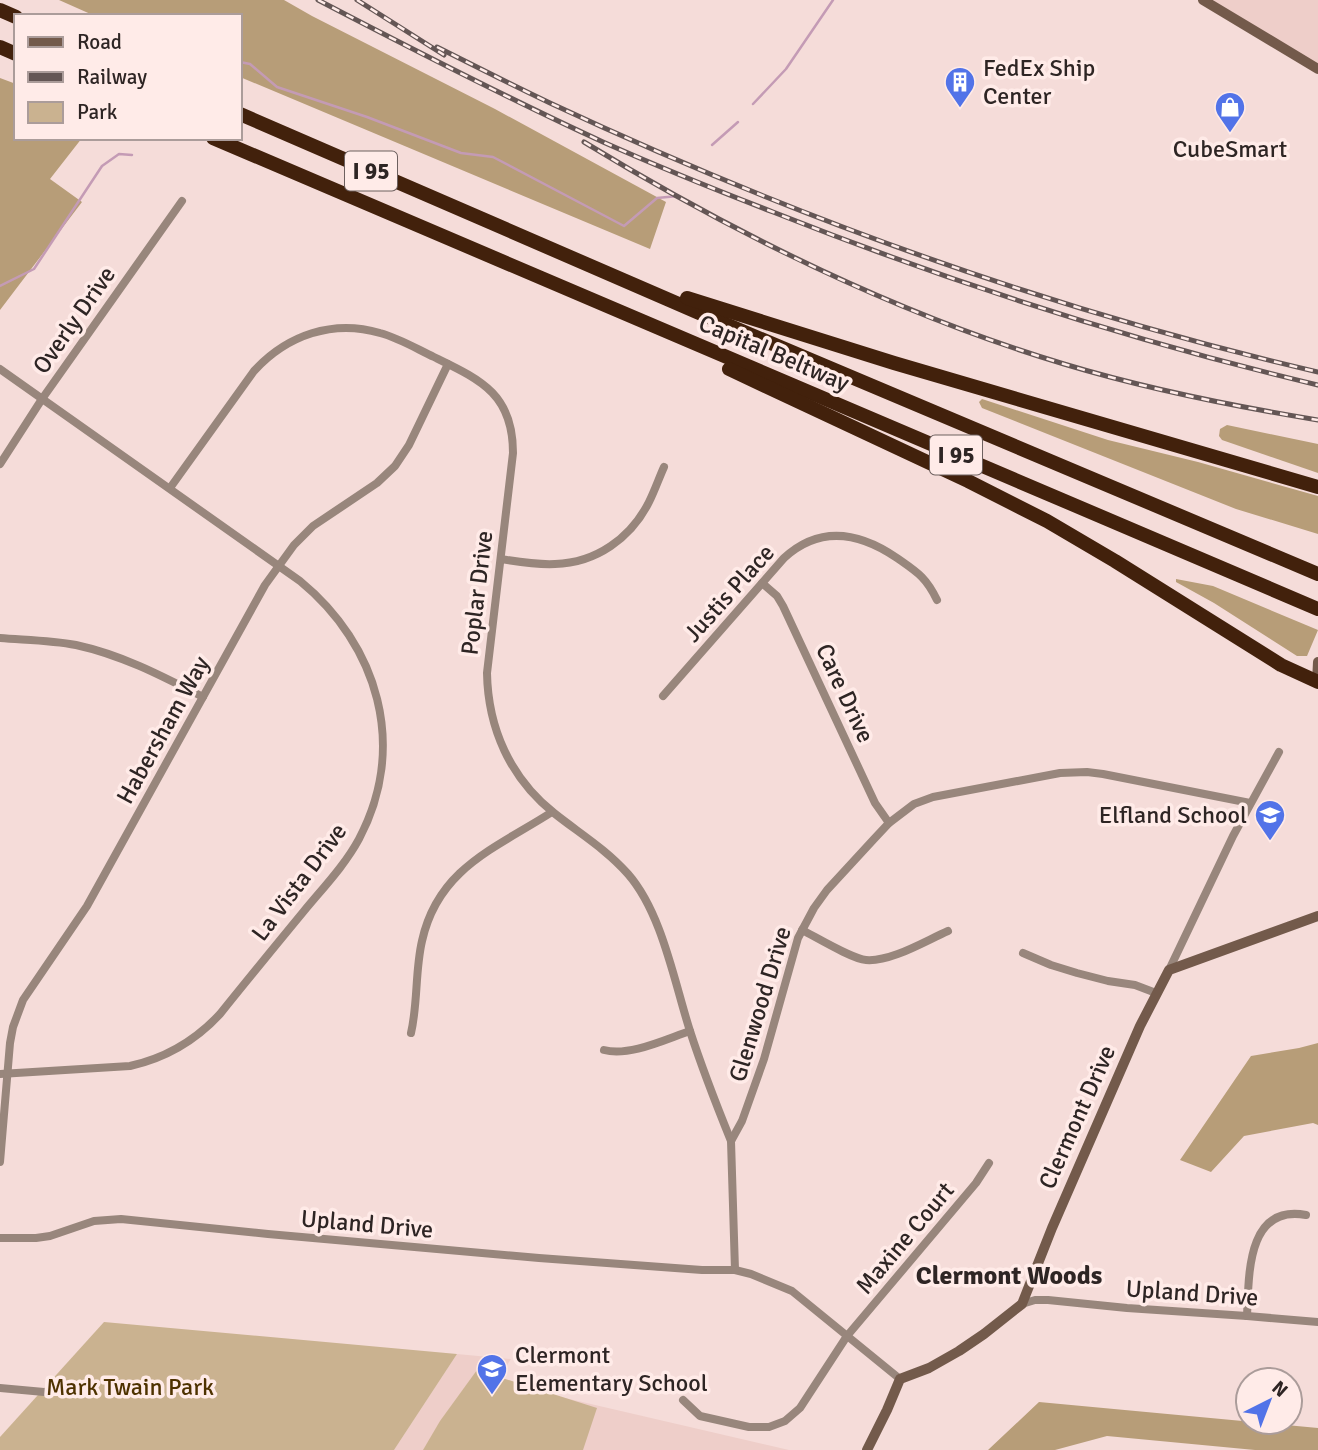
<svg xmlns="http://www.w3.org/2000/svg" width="1318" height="1450" viewBox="0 0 1318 1450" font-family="Signika,sans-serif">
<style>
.built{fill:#eecec9}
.green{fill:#cab290}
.forest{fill:#b79d78}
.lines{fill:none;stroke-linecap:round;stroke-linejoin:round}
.stream{stroke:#c49bb5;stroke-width:2.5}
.street{stroke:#98867c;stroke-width:8}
.secondary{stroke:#735a4b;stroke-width:10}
.highway{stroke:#42210c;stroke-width:14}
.rail-casing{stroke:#645655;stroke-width:5}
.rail{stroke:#ffebe8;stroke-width:2.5;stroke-dasharray:8;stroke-linecap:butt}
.labels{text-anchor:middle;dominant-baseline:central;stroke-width:7;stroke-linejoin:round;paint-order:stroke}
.shield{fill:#ffebe8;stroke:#6d605f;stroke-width:2}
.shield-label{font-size:23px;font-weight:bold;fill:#2e2524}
.poi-label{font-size:24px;fill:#2e2524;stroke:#ffebe8;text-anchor:start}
.street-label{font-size:24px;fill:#2e2524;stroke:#ffebe8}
.park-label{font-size:24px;fill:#4e3200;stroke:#ffebe8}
.neighbourhood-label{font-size:26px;font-weight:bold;fill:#2e2524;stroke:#ffebe8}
</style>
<rect width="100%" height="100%" fill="#f5dcd9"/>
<g class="built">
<polygon points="1204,0 1318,0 1318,68"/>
<polygon points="457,1354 511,1359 496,1382 789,1450 394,1450"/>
</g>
<g class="green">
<polygon points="104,1322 457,1354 394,1450 0,1450 0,1437"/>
<polygon points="477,1370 597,1408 583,1450 423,1450 440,1421"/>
</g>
<g class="forest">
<polygon points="59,0 284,0 312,16 495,109 666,202 650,249 240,77 240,16 95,16"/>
<polygon points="0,78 16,84 16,138 82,138 50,179 82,202 0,310"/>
<polygon points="982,399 1108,440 1198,462 1318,496 1318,534 1236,509 982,408 979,402"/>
<polygon points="1227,425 1318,444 1318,473 1222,440 1219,436 1220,429"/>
<polygon points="1176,579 1213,586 1318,630 1307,656 1297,656 1214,603 1176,582"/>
<polygon points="1318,1043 1318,1125 1313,1123 1244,1136 1211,1172 1180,1160 1251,1056 1299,1048"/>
<polygon points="1039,1402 1318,1428 1318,1450 1255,1450 1107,1436 1055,1450 988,1450"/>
</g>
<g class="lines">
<g class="stream">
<polyline points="240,62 250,64 277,87 367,117 461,153 493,157 624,226 657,198 678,196"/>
<polyline points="753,104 786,69 833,0"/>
<polyline points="712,145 738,122"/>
<polyline points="0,286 34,269 102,166 119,154 132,155"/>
</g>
<g class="street">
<path d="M0,369L300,581C378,645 408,746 359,839C345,865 323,888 304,911C276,945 248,979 220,1014C195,1041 166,1058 130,1066L0,1074"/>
<polyline points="0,464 42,399 182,201"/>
<path d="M170,488L254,371C287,335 333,319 380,333C399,338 417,349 434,357C481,380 513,394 513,453L487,673C488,728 510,778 554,813C579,833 606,849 628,874C662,913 674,981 690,1031C702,1068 716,1104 731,1141"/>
<path d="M501,559C519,562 537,565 555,564C596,563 631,538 649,502C655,490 659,478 664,467"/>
<polyline points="762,583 777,596 783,606 875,803 889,823"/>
<path d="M0,638C25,640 51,640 76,645C122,655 162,676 203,697"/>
<path d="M663,696L784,558C820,525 859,532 897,558C917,572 926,577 937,600"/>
<path d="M802,930C816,937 852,959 866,960C891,962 925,941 948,931"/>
<polyline points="1023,953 1051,965 1077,973 1108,981 1135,985 1156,993"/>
<polyline points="1169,970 1233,836 1279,752"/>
<path d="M411,1033C418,1003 415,971 422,941C438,868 496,848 552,812"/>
<path d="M604,1050C629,1057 666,1039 690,1031"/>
<polyline points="0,1162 10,1043 13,1027 23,1000 87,906 265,585 294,545 313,526 377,483 395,466 409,445 448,364"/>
<polyline points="0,1238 36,1238 50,1236 94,1221 121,1219 268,1234 539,1258 702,1270 735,1270 751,1274 792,1291 900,1379"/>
<polyline points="735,1270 731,1141 742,1121 764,1059 798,938 814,908 827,890 874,839 889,823 914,804 933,797 1060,773 1087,772 1103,774 1250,803"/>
<polyline points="1022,1304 1035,1300 1048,1300 1127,1308 1247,1316 1318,1322"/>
<path d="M1247,1316C1249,1277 1246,1204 1306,1215"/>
<polyline points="0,1388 44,1392"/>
<polyline points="683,1400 700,1416 749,1427 769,1427 785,1421 800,1408 847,1336 976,1183 989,1163"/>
</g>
<g class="secondary">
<polyline points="1203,0 1318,69"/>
<polyline points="1317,682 1318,662"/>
<polyline points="867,1450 887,1410 900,1379 929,1368 959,1351 984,1334 1022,1304 1052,1228 1140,1026 1169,970 1318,916"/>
</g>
<g class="highway">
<polyline points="0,10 16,17"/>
<polyline points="0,47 16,54"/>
<polyline points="240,114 697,312 1318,574"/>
<polyline points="213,138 1318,609"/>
<polyline points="687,298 894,363 1318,487"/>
<polyline points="729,369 968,481 1047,521 1115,561 1281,665 1318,682"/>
</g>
<g class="rail-casing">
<g id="rail">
<path d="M318,0C412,49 507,98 603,142C659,167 716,190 773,212C950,282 1132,341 1318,385"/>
<polyline points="357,0 444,55"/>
<path d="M437,47C475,66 512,85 550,103C796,218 1054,311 1318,372"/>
<path d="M584,142C735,234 894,313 1064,364C1147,389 1232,406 1318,420"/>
</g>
</g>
<use href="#rail" class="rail"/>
</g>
<defs>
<g id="building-pin" transform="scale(1.575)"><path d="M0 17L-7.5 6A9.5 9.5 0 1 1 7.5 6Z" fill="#5273e8" stroke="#ffebe8"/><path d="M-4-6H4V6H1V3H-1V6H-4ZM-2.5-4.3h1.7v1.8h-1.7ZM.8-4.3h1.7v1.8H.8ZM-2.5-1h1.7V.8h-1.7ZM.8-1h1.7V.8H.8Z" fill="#fff"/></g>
<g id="shop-pin" transform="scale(1.575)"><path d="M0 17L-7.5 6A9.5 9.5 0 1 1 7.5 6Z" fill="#5273e8" stroke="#ffebe8"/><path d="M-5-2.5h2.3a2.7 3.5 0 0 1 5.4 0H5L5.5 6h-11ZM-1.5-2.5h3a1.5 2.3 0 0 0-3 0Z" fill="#fff"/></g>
<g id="school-pin" transform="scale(1.575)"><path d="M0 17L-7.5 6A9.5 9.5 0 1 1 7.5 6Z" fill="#5273e8" stroke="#ffebe8"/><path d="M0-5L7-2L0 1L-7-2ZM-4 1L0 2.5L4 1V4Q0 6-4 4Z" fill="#fff"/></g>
</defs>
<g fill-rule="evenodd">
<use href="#building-pin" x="960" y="82"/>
<use href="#shop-pin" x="1230" y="107"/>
<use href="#school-pin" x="1270" y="815"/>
<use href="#school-pin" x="492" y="1369"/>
</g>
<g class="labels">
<g class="shield">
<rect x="345" y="151.5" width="52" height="39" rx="5"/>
<rect x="930" y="435.5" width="52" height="39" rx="5"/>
</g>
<g class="shield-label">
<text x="371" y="171">I 95</text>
<text x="956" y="455">I 95</text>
</g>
<g class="poi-label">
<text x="983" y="68">FedEx Ship<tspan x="983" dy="28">Center</tspan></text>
<text x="1230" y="149" text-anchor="middle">CubeSmart</text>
<text x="1247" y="815" text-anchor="end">Elfland School</text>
<text x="515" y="1355">Clermont<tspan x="515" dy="28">Elementary School</tspan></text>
</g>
<g class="street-label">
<text transform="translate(74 320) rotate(-55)">Overly Drive</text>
<text transform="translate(774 353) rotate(23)">Capital Beltway</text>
<text transform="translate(477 593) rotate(-83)">Poplar Drive</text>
<text transform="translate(729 593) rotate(-48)">Justis Place</text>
<text transform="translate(845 693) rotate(65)">Care Drive</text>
<text transform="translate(163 730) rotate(-61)">Habersham Way</text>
<text transform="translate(299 882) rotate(-53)">La Vista Drive</text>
<text transform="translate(760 1004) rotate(-73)">Glenwood Drive</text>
<text transform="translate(1077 1117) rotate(-66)">Clermont Drive</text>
<text transform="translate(367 1224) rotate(5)">Upland Drive</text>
<text transform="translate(905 1238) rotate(-50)">Maxine Court</text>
<text transform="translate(1192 1293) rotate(4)">Upland Drive</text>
</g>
<g class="park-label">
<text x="130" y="1387">Mark Twain Park</text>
</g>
<g class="neighbourhood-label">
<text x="1009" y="1276">Clermont Woods</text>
</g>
</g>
<rect x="14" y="14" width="228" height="126" fill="#ffebe8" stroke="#ab9c9a" stroke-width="2"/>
<rect x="28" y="37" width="35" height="10" fill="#735a4b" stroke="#ab9c9a" stroke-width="2"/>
<text x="77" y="49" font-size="21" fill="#2e2524">Road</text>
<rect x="28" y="72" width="35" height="10" fill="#645655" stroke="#ab9c9a" stroke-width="2"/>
<text x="77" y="84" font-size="21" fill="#2e2524">Railway</text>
<rect x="28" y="102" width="35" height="21" fill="#cab290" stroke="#ab9c9a" stroke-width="2"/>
<text x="77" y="119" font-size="21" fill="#2e2524">Park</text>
<g transform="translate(1269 1401) rotate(42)"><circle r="33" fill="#ffebe8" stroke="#ab9c9a" stroke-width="2"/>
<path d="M0-5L12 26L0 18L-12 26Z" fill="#5273e8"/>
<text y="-10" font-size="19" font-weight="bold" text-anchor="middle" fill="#2e2524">N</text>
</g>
</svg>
